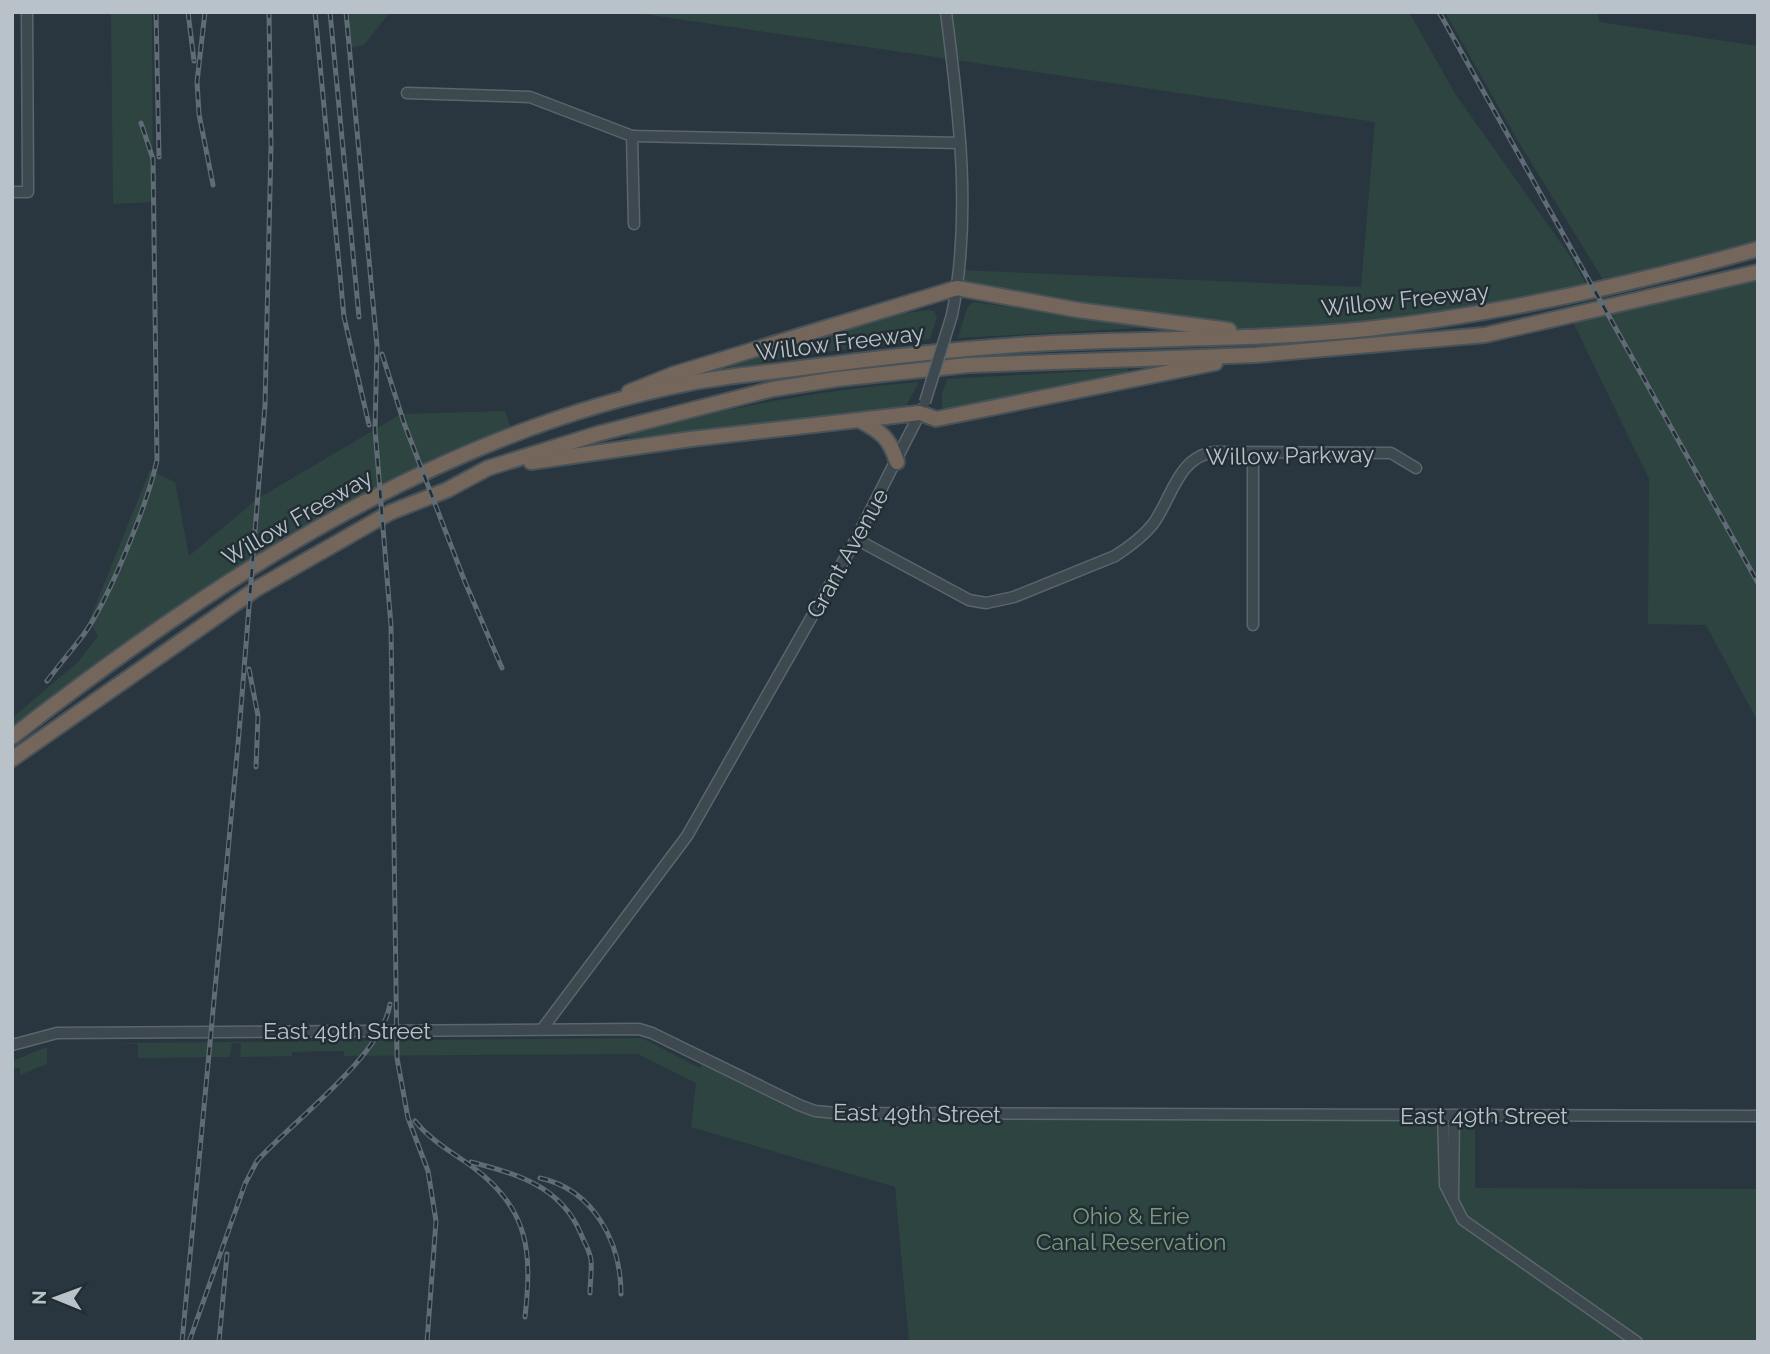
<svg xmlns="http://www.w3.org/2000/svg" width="1770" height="1354" viewBox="0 0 1770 1354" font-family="Raleway,sans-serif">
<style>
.green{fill:#2e4441}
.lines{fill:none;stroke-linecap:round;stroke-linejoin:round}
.minor-casing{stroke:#5b656c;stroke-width:13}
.highway-casing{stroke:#485259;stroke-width:18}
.minor{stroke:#3d484f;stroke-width:10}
.highway{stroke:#74665b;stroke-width:14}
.rail-casing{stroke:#606c75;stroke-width:5}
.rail{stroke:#222d34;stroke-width:2.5;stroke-dasharray:8;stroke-linecap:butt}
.minor-bridge-casing{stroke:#5b656c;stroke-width:13;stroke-linecap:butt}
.minor-bridge{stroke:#3d484f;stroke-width:10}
.labels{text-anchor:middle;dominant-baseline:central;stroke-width:5;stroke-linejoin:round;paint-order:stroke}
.street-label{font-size:23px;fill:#bac2c9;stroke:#222d34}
.park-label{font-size:23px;fill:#7b9d7d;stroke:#222d34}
</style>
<rect width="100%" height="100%" fill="#29363f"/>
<g class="green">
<polygon points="111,12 152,12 153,202 113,204"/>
<polygon points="346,12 390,12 364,45 349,48"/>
<polygon points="630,12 1409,12 1456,95 1570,256 1591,292 1485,315 1269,335 1078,310 957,288 959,270 1361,287 1375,122"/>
<polygon points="1445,12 1598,12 1599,22 1758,46 1758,249 1607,286 1518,141"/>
<polygon points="1758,272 1758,722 1706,625 1648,624 1649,479 1570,316"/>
<polygon points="973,302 1139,325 1140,328 958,338 967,308"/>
<polygon points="929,310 934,311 937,317 930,339 800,355 730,369 728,365 889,315"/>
<polygon points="1128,369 1128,374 948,410 942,407 942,394 947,379"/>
<path d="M919,382L904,410L627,438L628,435C724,408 820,390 919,382Z"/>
<polygon points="505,411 514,436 311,530 12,737 12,718 78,662 98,636 89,621 150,470 175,482 189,556 257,499 401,414"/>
<polygon points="642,1038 700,1068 704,1060 815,1111 1475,1115 1475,1188 1758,1189 1758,1342 909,1342 895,1187 691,1127 696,1083 638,1054 344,1056 344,1051 292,1052 292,1056 240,1057 241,1043 232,1043 230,1057 138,1058 138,1044 112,1043"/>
<polygon points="47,1047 47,1064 20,1075 20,1068 12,1068 12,1061"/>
</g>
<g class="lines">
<g class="minor-casing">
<g id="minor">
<path d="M946,12C959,112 972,216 952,315"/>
<polyline points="407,93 530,97 632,136 634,224"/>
<polyline points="632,136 960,143"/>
<polyline points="12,192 28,192 27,12"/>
<polyline points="1253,454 1253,625"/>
<path d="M856,539L969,600L986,603L1014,597L1115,556C1129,547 1142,538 1153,524C1172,498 1178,456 1215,452L1391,453L1416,468"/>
<polyline points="543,1028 687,836 856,539 922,409"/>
<polyline points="12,1045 57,1033 639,1029 652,1033 799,1105 815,1111 836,1113 1758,1116"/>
<polyline points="1443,1115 1445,1185 1463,1220 1637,1342"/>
<polyline points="1453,1198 1454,1115"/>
</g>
</g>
<g class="highway-casing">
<g id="highway">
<polyline points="629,392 674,374 957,288 1078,310 1229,330"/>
<path d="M861,421C882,432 890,439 897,462"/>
<polyline points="531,462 691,439 920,413 936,419 1215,363"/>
<path d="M12,737C213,581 437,433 690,383C727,376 764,373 801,368C884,357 967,347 1051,343C1156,338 1262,340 1367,329C1500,314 1629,285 1758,249"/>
<polyline points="12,759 256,589 391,512 447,490 488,468 597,434 773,389 837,379 968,365 1256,355 1485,335 1758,272"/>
</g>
</g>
<use href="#minor" class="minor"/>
<use href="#highway" class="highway"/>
<g class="rail-casing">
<g id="rail">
<polyline points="156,12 159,157"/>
<polyline points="188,12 194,61"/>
<polyline points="205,12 197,82 199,114 213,185"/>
<polyline points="315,12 344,317 369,425"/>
<polyline points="330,12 359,317"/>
<polyline points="346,12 377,346 375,429 391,626 397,1058 408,1118 428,1171 436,1221 427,1342"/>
<polyline points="1439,12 1758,583"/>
<polyline points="382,354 404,423 465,582 502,668"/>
<polyline points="249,669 258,716 256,767"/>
<path d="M47,681C59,665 72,650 84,634C109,599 148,503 157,460L153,159L141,123"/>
<path d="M415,1121C432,1142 452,1152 474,1168C530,1210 532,1253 525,1317"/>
<path d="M471,1162C517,1174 561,1186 581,1234C584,1242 590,1251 591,1260C592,1270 590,1282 590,1293"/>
<path d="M540,1178C594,1190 621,1242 621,1294"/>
<polyline points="182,1342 239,733 265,405 271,146 269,12"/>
<path d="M189,1342L245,1184L257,1161C293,1121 382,1056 390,1004"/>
<polyline points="219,1342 227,1254"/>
</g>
</g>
<use href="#rail" class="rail"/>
<g class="minor-bridge-casing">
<polyline id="minor-bridge" points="925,402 952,315"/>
</g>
<use href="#minor-bridge" class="minor-bridge"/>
</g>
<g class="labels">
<g class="street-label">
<text transform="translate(1405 299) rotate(-6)">Willow Freeway</text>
<text transform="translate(840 342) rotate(-7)">Willow Freeway</text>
<text transform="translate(1290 455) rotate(-1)">Willow Parkway</text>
<text transform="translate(297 517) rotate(-30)">Willow Freeway</text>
<text transform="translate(847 553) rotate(-61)">Grant Avenue</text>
<text x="347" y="1030">East 49th Street</text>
<text transform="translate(917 1113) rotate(1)">East 49th Street</text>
<text x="1484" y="1115">East 49th Street</text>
</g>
<g class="park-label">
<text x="1131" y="1215">Ohio &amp; Erie<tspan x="1131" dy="26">Canal Reservation</tspan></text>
</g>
</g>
<rect width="1770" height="1354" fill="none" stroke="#bac2c9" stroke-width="28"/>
<g transform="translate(56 1298) rotate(271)" stroke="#222d34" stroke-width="5" paint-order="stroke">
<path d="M0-5L12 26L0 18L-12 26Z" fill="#bac2c9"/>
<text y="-10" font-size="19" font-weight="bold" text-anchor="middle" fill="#bac2c9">N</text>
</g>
</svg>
